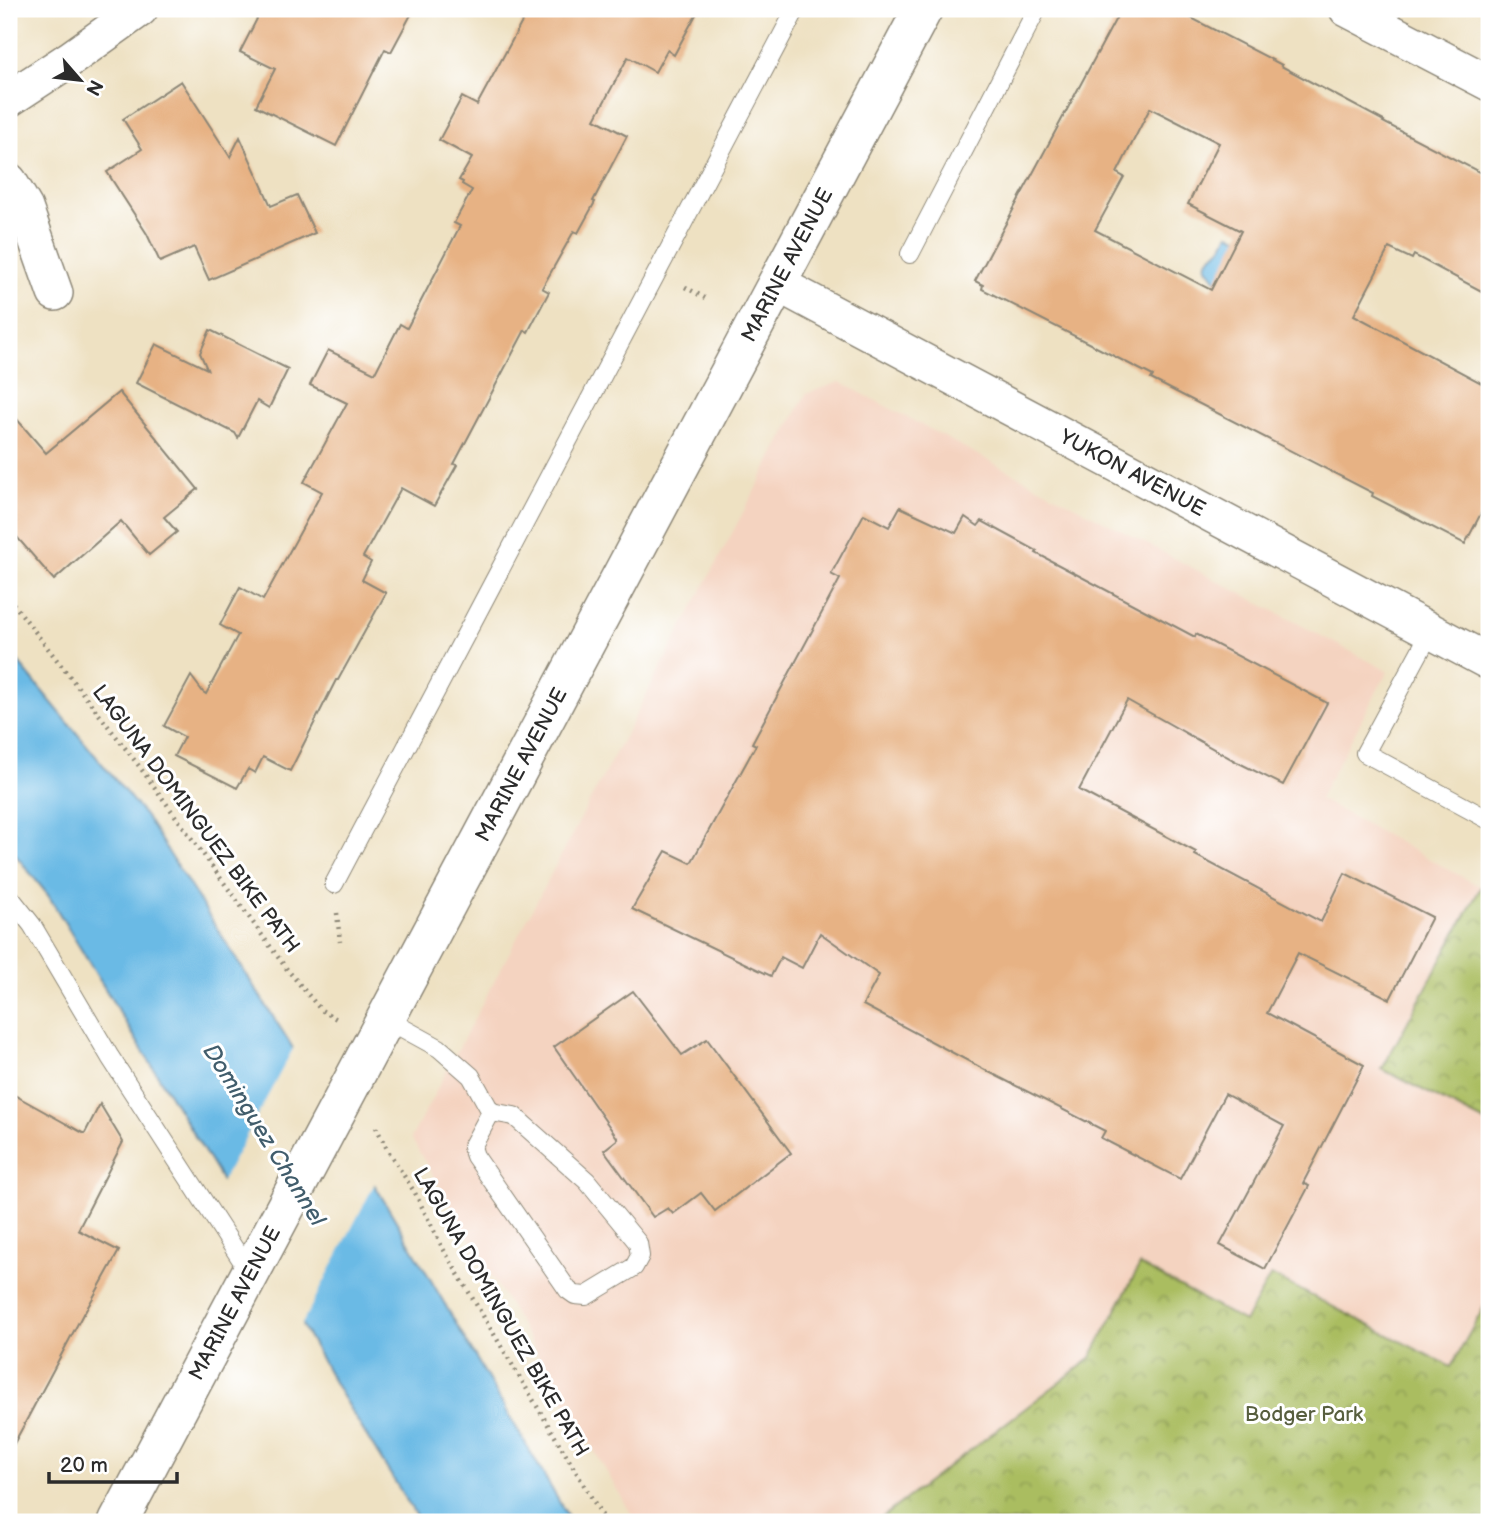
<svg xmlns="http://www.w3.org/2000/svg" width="1498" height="1531" viewBox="0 0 1498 1531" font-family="'Balsamiq Sans',sans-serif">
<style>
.built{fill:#f4d3c0}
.park{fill:url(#park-crowns);stroke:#6a7446;stroke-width:2}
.water{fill:#6bbae5;stroke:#4b7288;stroke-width:2}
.pier{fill:#eee1c2}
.building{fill:#e7b284;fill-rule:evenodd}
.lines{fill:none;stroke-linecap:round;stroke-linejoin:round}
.lane-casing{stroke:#8c8676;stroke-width:20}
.street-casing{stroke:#8c8676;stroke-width:38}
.secondary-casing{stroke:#8c8676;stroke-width:41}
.path{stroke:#8c8676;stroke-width:4.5;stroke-dasharray:2 5;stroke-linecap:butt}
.lane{stroke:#fff;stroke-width:18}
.street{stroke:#fff;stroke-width:35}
.secondary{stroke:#fff;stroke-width:38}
.labels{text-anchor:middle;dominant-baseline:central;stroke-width:6;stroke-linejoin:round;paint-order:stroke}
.street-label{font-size:21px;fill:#2b2b2b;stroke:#fff}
.park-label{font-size:21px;fill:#575e3e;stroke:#fff}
.water-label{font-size:23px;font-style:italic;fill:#415d6c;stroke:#fff}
</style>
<defs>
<pattern id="park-crowns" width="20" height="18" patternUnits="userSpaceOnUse" patternTransform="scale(1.75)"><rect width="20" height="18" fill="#aabd61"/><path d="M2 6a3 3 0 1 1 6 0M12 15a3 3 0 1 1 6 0" fill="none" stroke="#8b9a50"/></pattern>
</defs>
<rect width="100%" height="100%" fill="#fff"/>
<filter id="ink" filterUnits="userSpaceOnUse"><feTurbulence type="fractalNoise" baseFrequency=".0143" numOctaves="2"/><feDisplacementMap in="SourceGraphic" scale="14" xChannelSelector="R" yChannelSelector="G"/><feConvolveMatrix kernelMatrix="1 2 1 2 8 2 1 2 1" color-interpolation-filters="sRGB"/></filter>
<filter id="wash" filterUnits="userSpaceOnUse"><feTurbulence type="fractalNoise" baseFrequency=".00686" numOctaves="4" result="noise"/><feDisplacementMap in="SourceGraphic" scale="28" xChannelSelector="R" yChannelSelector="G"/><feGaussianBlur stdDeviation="1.57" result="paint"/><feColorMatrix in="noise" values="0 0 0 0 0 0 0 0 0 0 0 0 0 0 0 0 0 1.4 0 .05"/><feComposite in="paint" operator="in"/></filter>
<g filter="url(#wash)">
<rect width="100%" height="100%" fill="#eee1c2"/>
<polygon class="built" points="840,382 1388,671 1319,799 1481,887 1383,1068 1489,1124 1489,1298 1452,1368 1271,1275 1245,1322 1140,1265 1090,1359 876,1522 636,1522 411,1138 806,394"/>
<g class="park">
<polygon points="1481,887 1489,892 1489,1124 1382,1069"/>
<polygon points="1140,1265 1244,1322 1271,1275 1451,1367 1489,1298 1489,1522 876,1522 1090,1359"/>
</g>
<g class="water">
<polygon points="1229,234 1239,237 1237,277 1216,280 1206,266 1207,261 1222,247"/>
<polygon points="9,651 146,817 288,1040 414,1251 571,1522 420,1522 340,1393 216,1171 48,895 9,847"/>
</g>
<polygon class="pier" points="295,1045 376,1181 300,1328 220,1185"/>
<g id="blocks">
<g class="building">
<polygon points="262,9 414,9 391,52 385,49 336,146 256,106 275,69 240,52"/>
<polygon points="529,9 699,9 674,55 667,50 655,72 628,57 595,119 627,136 593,201 595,202 578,233 574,231 542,288 549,292 528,332 525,330 454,464 457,465 434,506 401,488 363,557 371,562 362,580 386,593 338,680 336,680 290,771 263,757 255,773 248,769 237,788 174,756 184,737 164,726 191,676 203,692 206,694 238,635 220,625 240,587 263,600 322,492 304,482 347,403 310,385 328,350 375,373 400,324 407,328 460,226 454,223 472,190 462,184 463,182 459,180 472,158 439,140 462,97 477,105"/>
<path d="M1121,9H1174L1282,65L1281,66L1384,121L1383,122L1489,177V295L1414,255L1412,259L1389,248L1354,315L1489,387V498L1465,544L1372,496L1373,493L1151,379L1153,376L982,289L983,285L975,281ZM1150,108L1219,143L1188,204L1241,231L1211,290L1095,230L1124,177L1117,173Z"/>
<polygon points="181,81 230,157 240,137 271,206 297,195 315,233 209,280 194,247 160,262 147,234 107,172 142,149 123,119"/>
<polygon points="210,330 288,369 269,408 257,401 238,438 235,433 136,383 156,344 207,369 200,353"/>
<polygon points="119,392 198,489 164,517 177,532 149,555 121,521 54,580 9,528 9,410 46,453"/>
<polygon points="900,507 956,533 965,517 978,526 982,521 1037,551 1036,553 1195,637 1196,634 1327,703 1283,785 1237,762 1127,700 1079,790 1196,852 1195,855 1321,922 1345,873 1432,917 1390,999 1298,953 1267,1013 1364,1065 1303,1183 1309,1186 1265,1269 1220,1245 1284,1126 1225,1094 1180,1179 1101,1138 1105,1131 987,1071 863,1005 879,975 820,933 802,968 781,957 771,976 632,909 666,851 691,863 756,745 752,743 840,579 831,574 864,514 889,527"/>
<polygon points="633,991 682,1055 707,1039 791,1153 715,1211 701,1193 673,1214 668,1208 653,1217 604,1150 618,1139 554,1047"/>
<polygon points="9,1092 83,1133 85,1133 100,1104 123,1142 78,1230 119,1251 84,1314 83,1314 9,1453"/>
</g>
</g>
</g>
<g filter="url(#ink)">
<use href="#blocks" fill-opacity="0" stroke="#8c8676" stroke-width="2"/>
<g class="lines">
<g class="lane-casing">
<g id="lane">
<polyline points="910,254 1037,9"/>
<polyline points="1431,631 1365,753 1489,820"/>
<polyline points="334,884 796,9"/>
<polyline points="9,896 32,925 110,1057 250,1273"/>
<polyline points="386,1019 439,1048 471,1076 491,1112"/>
<polygon points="491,1112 514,1116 587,1181 638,1243 640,1256 634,1267 586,1296 575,1295 568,1290 475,1156 472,1147"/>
</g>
</g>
<g class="street-casing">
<g id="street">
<polyline points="1347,9 1489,83"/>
<polyline points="9,99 70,59 140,9"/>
<polyline points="9,181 25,208 55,293"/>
<path id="s1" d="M776,283L1489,662"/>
</g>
</g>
<g class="secondary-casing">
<g id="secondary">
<path id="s2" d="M118,1522L923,9"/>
</g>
</g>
<g class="path">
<polyline points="685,287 705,298"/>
<polyline points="9,598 139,766 286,968 321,1010 340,1021"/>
<polyline points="337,913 340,942"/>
<polyline points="376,1127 387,1149 415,1193 442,1247 606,1522"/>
</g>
<use href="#lane" class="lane"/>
<use href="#street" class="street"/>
<use href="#secondary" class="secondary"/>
</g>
</g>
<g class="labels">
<g class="street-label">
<text stroke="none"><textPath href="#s2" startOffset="1424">MARINE AVENUE</textPath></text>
<text stroke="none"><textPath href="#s1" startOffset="404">YUKON AVENUE</textPath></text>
<text stroke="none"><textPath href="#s2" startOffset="858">MARINE AVENUE</textPath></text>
<text transform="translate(196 819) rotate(53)">LAGUNA DOMINGUEZ BIKE PATH</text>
<text stroke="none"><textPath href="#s2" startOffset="248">MARINE AVENUE</textPath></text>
<text transform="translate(501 1312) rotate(60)">LAGUNA DOMINGUEZ BIKE PATH</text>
</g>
<g class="park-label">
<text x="1304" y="1414">Bodger Park</text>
</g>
<g class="water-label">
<text transform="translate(264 1135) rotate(58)">Dominguez Channel</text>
</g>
</g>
<rect width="1498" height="1531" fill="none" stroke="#fff" stroke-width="35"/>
<g transform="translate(80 80) rotate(118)" stroke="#ffffff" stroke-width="5" paint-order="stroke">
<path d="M0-5L12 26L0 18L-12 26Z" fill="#2b2b2b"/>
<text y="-10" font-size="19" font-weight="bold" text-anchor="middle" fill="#2b2b2b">N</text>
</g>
<path d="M49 1472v10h128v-10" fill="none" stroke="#2b2b2b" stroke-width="3.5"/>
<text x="60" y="1472" font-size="21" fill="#2b2b2b" stroke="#ffffff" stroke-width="5" paint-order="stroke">20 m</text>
</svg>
